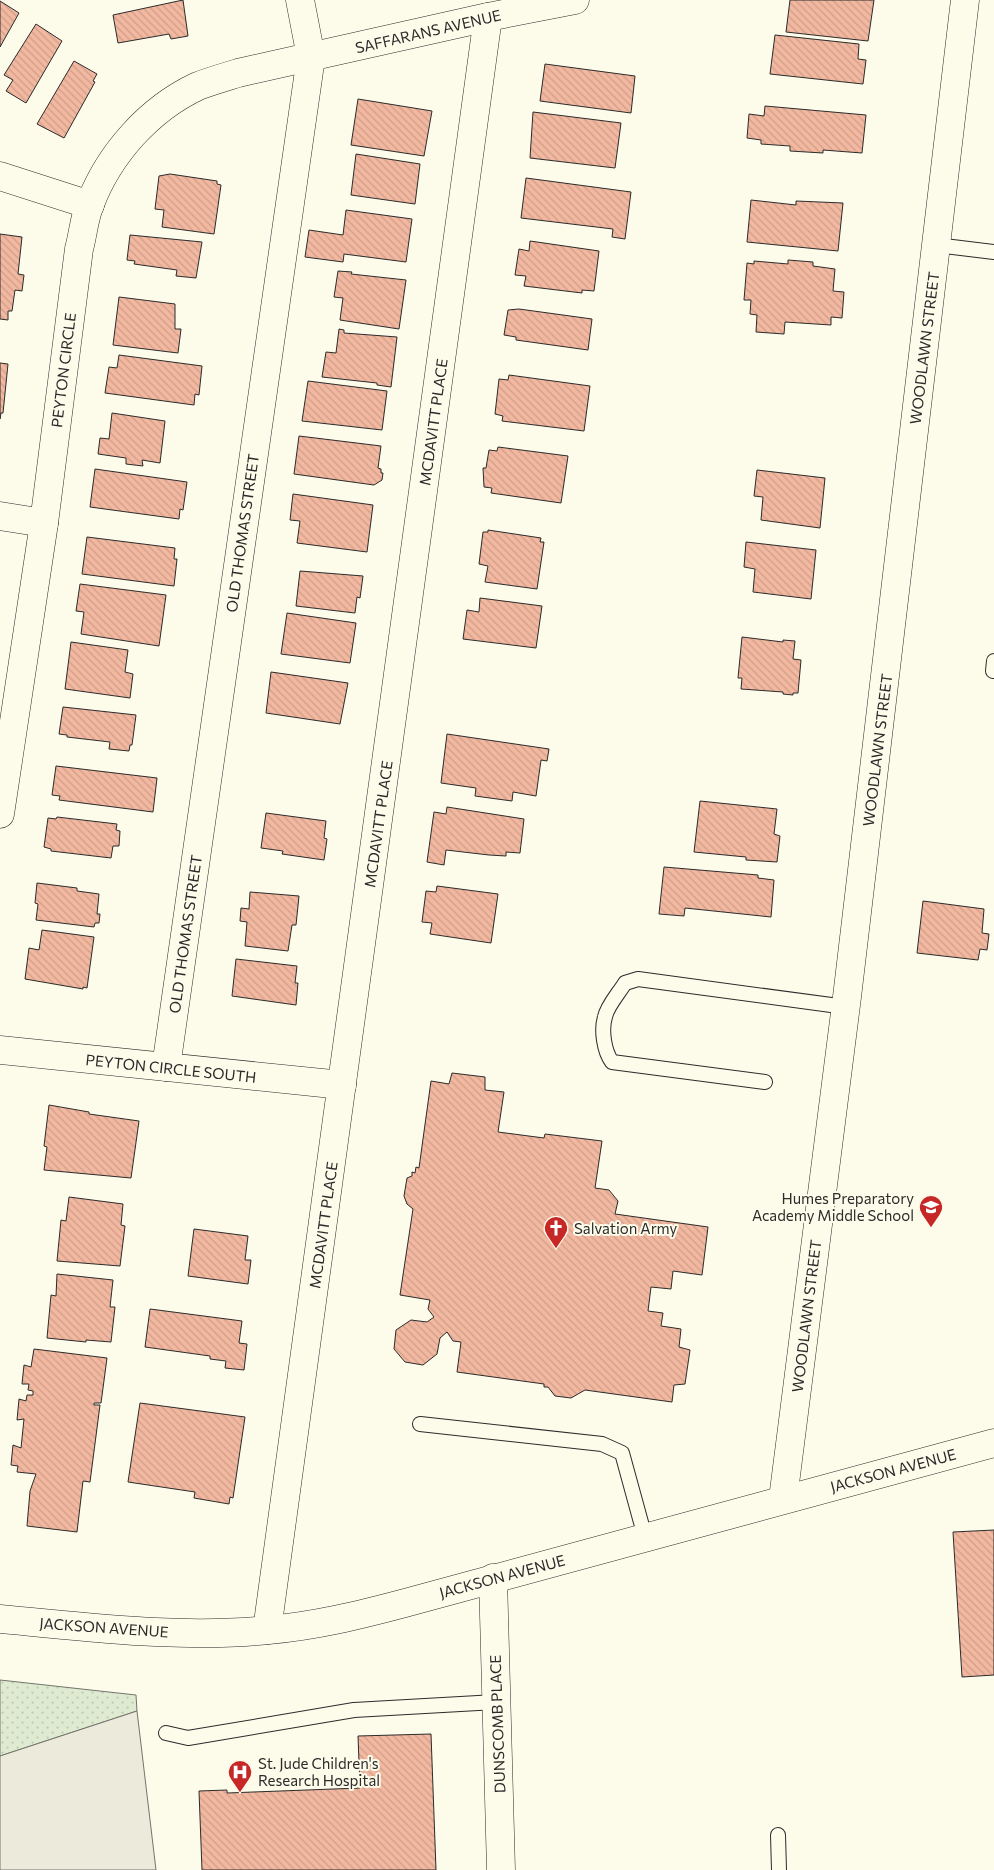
<svg xmlns="http://www.w3.org/2000/svg" width="994" height="1870" viewBox="0 0 994 1870" font-family="Commissioner,sans-serif">
<style>
.grass{fill:url(#grass-dots);stroke:#74746e}
.parking{fill:#eceadb;stroke:#74746e}
.building{fill:url(#building-back-hatch);stroke:#2b2b2b}
.lines{fill:none;stroke-linecap:round;stroke-linejoin:round}
.lane-casing{stroke:#2b2b2b;stroke-width:16}
.street-casing{stroke:#2b2b2b;stroke-width:29}
.primary-casing{stroke:#2b2b2b;stroke-width:29}
.lane{stroke:#fdfbea;stroke-width:14}
.street{stroke:#fdfbea;stroke-width:28}
.primary{stroke:#fdfbea;stroke-width:28}
.labels{text-anchor:middle;dominant-baseline:central;stroke-width:4;stroke-linejoin:round;paint-order:stroke}
.street-label{font-size:15px;fill:#2b2b2b;stroke:#fdfbea}
.poi-label{font-size:15px;fill:#2b2b2b;stroke:#fdfbea;text-anchor:start}
</style>
<defs>
<pattern id="grass-dots" width="8" height="8" patternUnits="userSpaceOnUse" patternTransform="scale(1.25)"><rect width="8" height="8" fill="#deebd1"/><path d="M2 2h.1M6 6h.1" fill="none" stroke="#bfcab4" stroke-width="1.8" stroke-linecap="round"/></pattern>
<pattern id="building-back-hatch" width="6" height="6" patternUnits="userSpaceOnUse" patternTransform="scale(1.25)"><rect width="6" height="6" fill="#f2b8a0"/><path d="M-1 5l2 2M0 0l6 6M5-1l2 2" fill="none" stroke="#d09e8a"/></pattern>
</defs>
<rect width="100%" height="100%" fill="#fdfbea"/>
<polygon class="grass" points="0,1680 136,1695 137,1711 0,1756"/>
<polygon class="parking" points="137,1711 156,1870 0,1870 0,1756"/>
<g class="building">
<polygon points="183,0 188,36 171,39 169,34 118,43 113,15"/>
<polygon points="790,0 874,0 868,41 786,32"/>
<polygon points="0,1 19,13 0,47"/>
<polygon points="36,24 62,41 26,103 6,91 13,80 4,75"/>
<polygon points="775,35 859,44 858,59 866,60 863,84 770,74"/>
<polygon points="74,61 97,74 93,81 95,82 64,138 37,124"/>
<polygon points="545,64 635,76 631,113 540,101"/>
<polygon points="358,99 432,111 424,156 351,145"/>
<polygon points="765,106 866,115 862,153 823,150 823,153 790,151 790,146 761,144 761,140 747,138 749,114 764,116"/>
<polygon points="533,112 621,123 615,168 530,158"/>
<polygon points="356,154 420,164 415,204 351,195"/>
<polygon points="170,174 217,181 217,184 221,185 214,234 162,227 164,210 155,209 159,176"/>
<polygon points="526,178 631,192 625,239 612,237 613,229 521,218"/>
<polygon points="751,200 796,205 796,201 843,203 838,251 747,242"/>
<polygon points="346,210 412,219 406,262 344,254 343,262 305,257 309,230 343,235"/>
<polygon points="0,234 22,237 18,274 24,275 22,291 15,290 12,311 8,311 8,320 0,319"/>
<polygon points="130,235 202,242 196,278 176,276 177,270 134,264 135,261 127,260"/>
<polygon points="530,241 599,251 594,291 582,290 582,293 524,286 526,276 515,275 519,249 529,251"/>
<polygon points="788,260 813,262 813,266 835,269 833,291 844,292 842,318 831,317 831,325 785,322 784,334 756,332 757,315 750,314 751,300 744,300 747,263 754,264 754,261 788,264"/>
<polygon points="338,271 352,272 351,274 406,280 399,329 340,320 343,298 334,297"/>
<polygon points="119,297 175,304 175,329 181,329 178,353 113,345"/>
<polygon points="519,309 592,319 588,350 516,340 516,337 504,335 508,310"/>
<polygon points="339,329 344,330 344,333 397,337 391,387 377,385 377,383 322,377 326,352 336,353"/>
<polygon points="119,355 202,366 199,395 195,394 194,405 105,393 109,367 117,368"/>
<polygon points="0,363 8,364 3,413 1,413 0,419"/>
<polygon points="509,375 590,386 584,431 502,421 503,416 495,414 499,379 508,380"/>
<polygon points="308,381 387,391 382,430 302,421"/>
<polygon points="112,413 165,421 160,463 142,460 143,466 126,464 126,458 98,454 100,438 109,439"/>
<polygon points="299,436 381,446 378,468 381,469 381,473 383,473 382,480 374,485 294,474"/>
<polygon points="498,447 568,456 561,503 491,493 492,488 484,487 483,468 486,468 489,450 497,451"/>
<polygon points="95,469 187,482 183,510 180,509 179,519 90,507"/>
<polygon points="757,470 825,478 820,528 761,520 763,497 754,496"/>
<polygon points="293,494 373,505 367,552 297,543 300,521 290,520"/>
<polygon points="488,530 541,538 540,542 544,542 537,589 485,582 488,566 479,564 483,532 488,532"/>
<polygon points="87,537 175,548 174,559 177,559 174,586 82,574"/>
<polygon points="746,542 816,550 811,599 753,592 755,569 744,567"/>
<polygon points="300,571 363,576 360,598 357,597 355,613 296,606"/>
<polygon points="80,584 166,595 159,646 81,634 84,612 76,611"/>
<polygon points="480,598 542,606 536,648 463,639 467,610 479,612"/>
<polygon points="287,613 356,623 350,663 281,654"/>
<polygon points="742,637 783,642 783,640 795,641 793,659 801,660 798,693 793,693 793,695 783,694 783,692 741,689 742,678 738,678"/>
<polygon points="71,642 128,650 125,672 133,674 130,698 65,689"/>
<polygon points="271,672 348,683 340,724 266,713"/>
<polygon points="63,707 136,715 132,745 130,745 129,751 109,749 110,742 67,737 67,735 59,734"/>
<polygon points="447,734 549,749 547,761 541,760 536,796 513,792 512,801 475,796 476,788 441,783"/>
<polygon points="56,766 157,778 153,812 59,800 60,796 52,795"/>
<polygon points="700,801 777,809 774,834 780,836 777,862 746,860 746,857 694,852"/>
<polygon points="447,807 524,819 520,853 506,852 506,856 489,855 446,850 444,865 427,862 434,812 446,814"/>
<polygon points="266,813 326,821 324,838 327,839 324,860 282,854 283,851 261,848"/>
<polygon points="57,817 117,824 116,830 120,831 119,846 113,846 111,858 51,851 51,849 44,847 48,818 56,819"/>
<polygon points="664,867 758,875 758,878 774,880 771,917 685,908 684,916 659,914"/>
<polygon points="37,883 77,888 77,891 99,894 97,914 100,914 99,923 95,923 94,927 36,920 38,904 35,903"/>
<polygon points="437,886 498,894 491,943 430,934 432,923 422,922 426,891 436,892"/>
<polygon points="250,892 299,896 296,925 292,925 288,951 245,946 247,922 240,921 241,908 249,909"/>
<polygon points="923,901 984,909 982,933 989,934 987,950 980,949 978,960 917,953"/>
<polygon points="42,930 94,937 87,988 83,987 83,989 25,979 29,948 39,950"/>
<polygon points="236,959 297,966 295,983 298,983 296,1005 232,996"/>
<polygon points="452,1073 485,1077 485,1090 504,1092 498,1132 544,1138 545,1134 602,1141 595,1188 609,1190 618,1201 615,1214 708,1227 702,1275 673,1271 671,1289 651,1287 648,1311 663,1313 661,1326 681,1329 679,1347 690,1350 685,1384 674,1385 672,1402 585,1390 571,1398 555,1396 548,1387 544,1387 544,1384 457,1372 461,1342 453,1341 447,1332 440,1338 437,1354 423,1365 405,1362 394,1349 396,1330 411,1320 427,1322 434,1317 428,1309 430,1300 400,1295 413,1209 407,1204 404,1196 407,1178 412,1176 412,1172 415,1173 416,1167 419,1168 431,1081 449,1084"/>
<polygon points="49,1105 89,1112 89,1114 139,1121 131,1178 44,1170 47,1147 44,1146"/>
<polygon points="69,1197 123,1204 121,1225 125,1226 120,1266 57,1261 61,1220 66,1221"/>
<polygon points="194,1229 248,1236 245,1260 251,1260 248,1284 188,1276"/>
<polygon points="57,1274 113,1280 110,1307 115,1307 111,1342 86,1340 86,1342 47,1338 51,1295 56,1296"/>
<polygon points="150,1309 242,1321 239,1343 247,1344 244,1370 225,1368 226,1361 210,1359 210,1356 145,1347"/>
<polygon points="34,1349 107,1358 101,1403 94,1403 94,1405 100,1405 90,1482 83,1481 77,1532 27,1526 30,1491 36,1474 17,1472 18,1466 11,1465 13,1445 21,1448 24,1419 17,1420 19,1399 26,1401 27,1395 33,1395 33,1391 28,1390 29,1384 22,1384 24,1365 31,1367"/>
<polygon points="140,1403 245,1417 233,1498 230,1497 229,1504 194,1498 195,1492 128,1482"/>
<polygon points="994,1530 994,1675 962,1677 953,1532"/>
<polygon points="431,1734 436,1870 202,1870 199,1791 227,1790 227,1793 360,1788 358,1736"/>
</g>
<g class="lines">
<g class="lane-casing">
<g id="lane">
<polyline points="936,245 994,252"/>
<polyline points="993,671 994,661"/>
<path d="M765,1082L612,1062C604,1051 601,1030 605,1017C607,1006 619,993 625,983L638,979L846,1007"/>
<polyline points="420,1424 602,1444 622,1453 645,1537"/>
<polyline points="166,1733 188,1738 354,1710 496,1702"/>
<polyline points="778,1835 779,1870"/>
</g>
</g>
<g class="street-casing">
<g id="street">
<polyline points="0,176 90,205"/>
<polyline points="0,516 44,523"/>
<path d="M0,814L44,523L79,249C83,235 84,218 90,204C109,154 149,109 198,86C211,81 225,77 238,73L488,17L575,0"/>
<polyline points="0,1050 342,1085"/>
<polyline points="166,1067 311,57 300,0"/>
<polyline points="783,1499 847,997 965,0"/>
<polyline points="493,1578 501,1870"/>
<polyline points="267,1630 488,17"/>
</g>
</g>
<g class="primary-casing">
<path id="primary" d="M0,1619C89,1627 179,1639 268,1630C315,1626 360,1615 405,1603L994,1443"/>
</g>
<use href="#lane" class="lane"/>
<use href="#street" class="street"/>
<use href="#primary" class="primary"/>
</g>
<defs>
<g id="school-pin" transform="scale(1.25)"><path d="M0 17L-7.5 6A9.5 9.5 0 1 1 7.5 6Z" fill="#c62828" stroke="#fdfbea"/><path d="M0-5L7-2L0 1L-7-2ZM-4 1L0 2.5L4 1V4Q0 6-4 4Z" fill="#fff"/></g>
<g id="church-pin" transform="scale(1.25)"><path d="M0 17L-7.5 6A9.5 9.5 0 1 1 7.5 6Z" fill="#c62828" stroke="#fdfbea"/><path d="M-1.2-6h2.4v3.5h3.3v2.4h-3.3V6h-2.4V-.1h-3.3v-2.4h3.3Z" fill="#fff"/></g>
<g id="hospital-pin" transform="scale(1.25)"><path d="M0 17L-7.5 6A9.5 9.5 0 1 1 7.5 6Z" fill="#c62828" stroke="#fdfbea"/><path d="M-5-5h3v3.5h4V-5h3V5h-3V1.5h-4V5h-3Z" fill="#fff"/></g>
</defs>
<g fill-rule="evenodd">
<use href="#school-pin" x="931" y="1207"/>
<use href="#church-pin" x="556" y="1228"/>
<use href="#hospital-pin" x="240" y="1772"/>
</g>
<g class="labels">
<g class="street-label">
<text transform="translate(428 31) rotate(-13)">SAFFARANS AVENUE</text>
<text transform="translate(924 348) rotate(-83)">WOODLAWN STREET</text>
<text transform="translate(63 370) rotate(-83)">PEYTON CIRCLE</text>
<text transform="translate(433 422) rotate(-82)">MCDAVITT PLACE</text>
<text transform="translate(242 533) rotate(-82)">OLD THOMAS STREET</text>
<text transform="translate(877 750) rotate(-83)">WOODLAWN STREET</text>
<text transform="translate(378 824) rotate(-82)">MCDAVITT PLACE</text>
<text transform="translate(185 934) rotate(-82)">OLD THOMAS STREET</text>
<text transform="translate(171 1068) rotate(6)">PEYTON CIRCLE SOUTH</text>
<text transform="translate(323 1225) rotate(-82)">MCDAVITT PLACE</text>
<text transform="translate(806 1316) rotate(-83)">WOODLAWN STREET</text>
<text transform="translate(893 1470) rotate(-15)">JACKSON AVENUE</text>
<text transform="translate(502 1576) rotate(-15)">JACKSON AVENUE</text>
<text transform="translate(104 1627) rotate(4)">JACKSON AVENUE</text>
<text transform="translate(497 1724) rotate(-92)">DUNSCOMB PLACE</text>
</g>
<g class="poi-label">
<text x="914" y="1198" text-anchor="end">Humes Preparatory<tspan x="914" dy="17">Academy Middle School</tspan></text>
<text x="574" y="1228">Salvation Army</text>
<text x="258" y="1763">St. Jude Children's<tspan x="258" dy="17">Research Hospital</tspan></text>
</g>
</g>
</svg>
